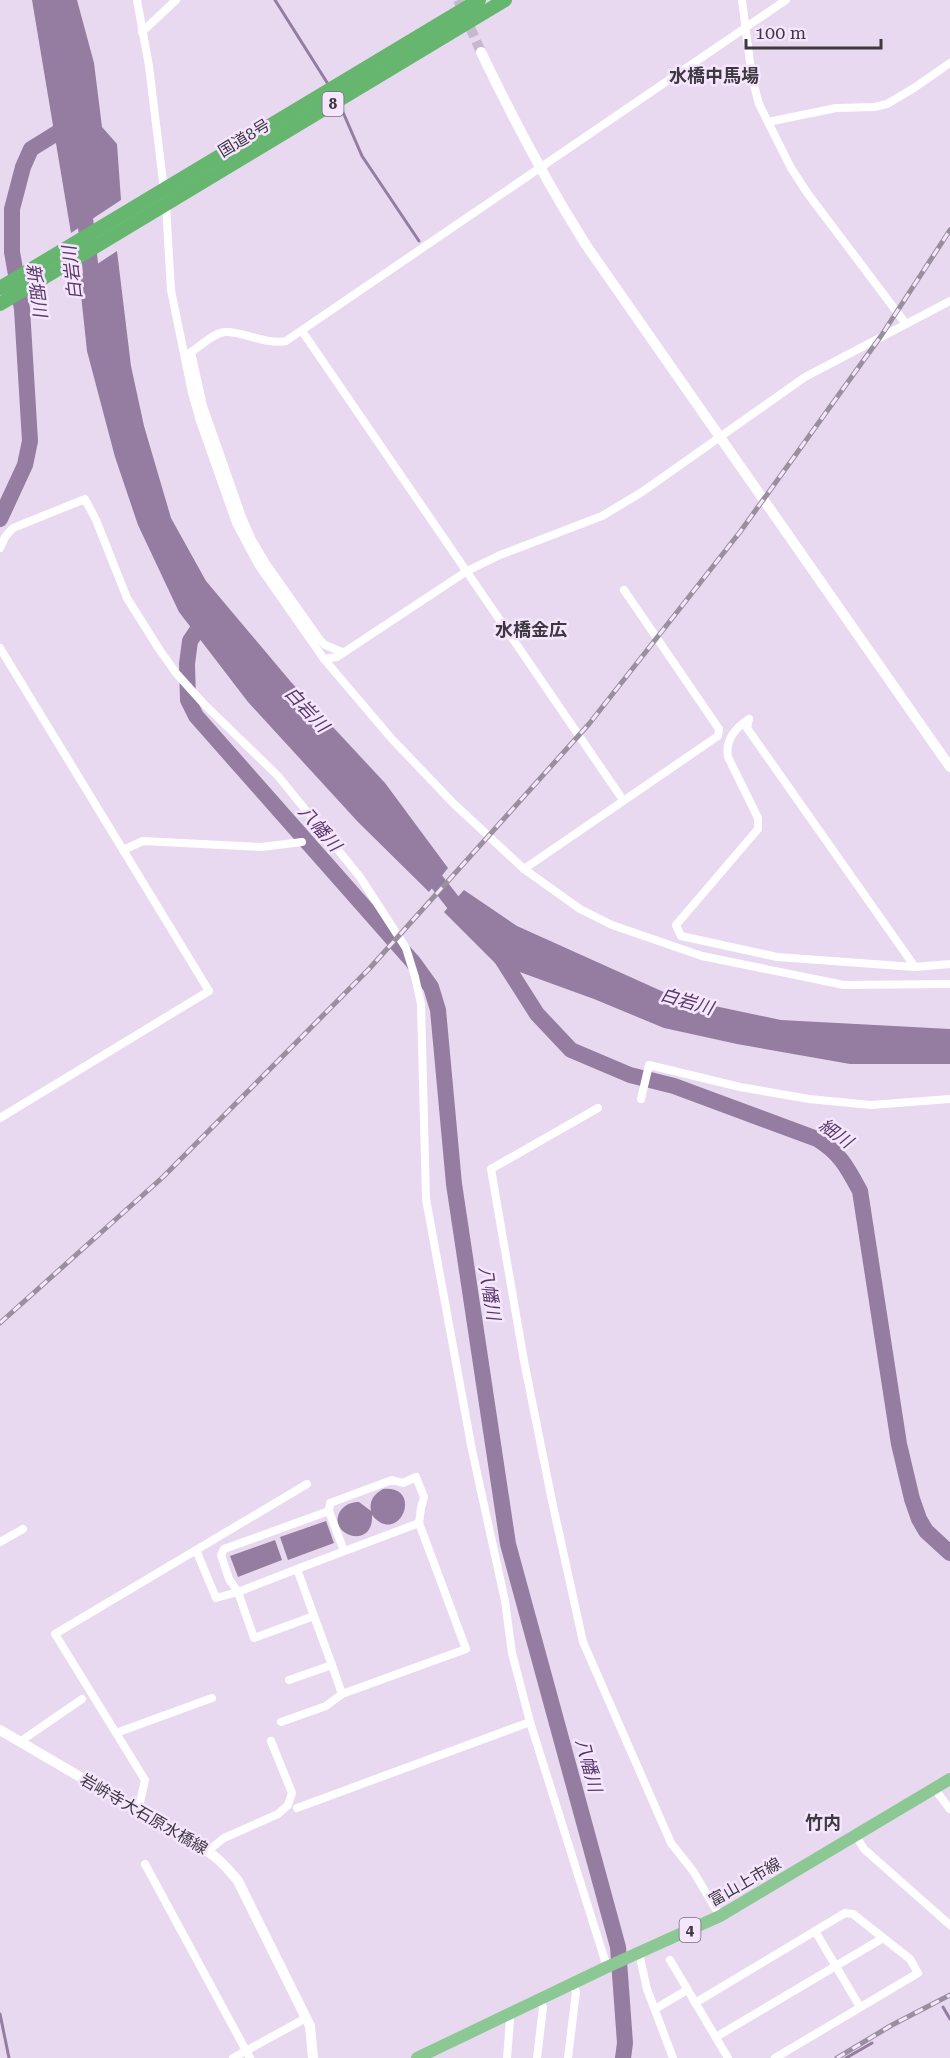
<svg xmlns="http://www.w3.org/2000/svg" width="950" height="2058" viewBox="0 0 950 2058" font-family="'Roboto Serif','Noto Sans JP',serif">
<style>
.water{fill:#947da0}
.lines{fill:none;stroke-linecap:round;stroke-linejoin:round}
.stream{stroke:#947da0;stroke-width:3}
.river{stroke:#947da0;stroke-width:16}
.tertiary-tunnel{stroke:#c6b9cd;stroke-width:10;stroke-dasharray:10 5;stroke-linecap:butt}
.minor{stroke:#fff;stroke-width:8}
.tertiary{stroke:#fff;stroke-width:10}
.secondary{stroke:#fff;stroke-width:10}
.primary{stroke:#8cc894;stroke-width:12}
.trunk{stroke:#66b670;stroke-width:14}
.rail-casing{stroke:#998f9f;stroke-width:5}
.rail{stroke:#f5e6fe;stroke-width:3;stroke-dasharray:9;stroke-linecap:butt}
.labels{text-anchor:middle;dominant-baseline:central;stroke-width:5;stroke-linejoin:round;paint-order:stroke}
.shield{fill:#f5e6fe;stroke:#756c7a;stroke-width:1.5}
.shield-label{font-size:15px;font-weight:bold;fill:#3e3841}
.street-label{font-size:16px;fill:#3e3841;stroke:#f5e6fe}
.neighbourhood-label{font-size:18px;font-weight:bold;fill:#3e3841;stroke:#f5e6fe}
.water-label{font-size:18px;font-style:italic;fill:#583868;stroke:#f5e6fe}
</style>
<rect width="100%" height="100%" fill="#e8d9f0"/>
<g class="water">
<polygon points="32,0 77,0 94,63 102,127 117,144 121,200 71,233"/>
<polygon points="117,251 131,366 144,426 171,518 206,581 291,682 385,783 448,868 429,892 358,822 248,702 179,612 138,525 115,457 87,351 79,276"/>
<polygon points="464,890 517,926 677,998 781,1020 950,1029 950,1064 850,1064 737,1044 664,1028 594,999 495,963 444,912"/>
<path d="M383,1489C425,1485 399,1548 372,1515C374,1552 324,1534 341,1510C346,1504 352,1502 359,1502L371,1511C369,1501 374,1494 383,1489Z"/>
<polygon points="326,1521 334,1543 288,1560 280,1537"/>
<polygon points="275,1540 282,1560 238,1577 230,1556"/>
</g>
<g class="lines">
<g class="stream">
<polyline points="275,0 328,84"/>
<polyline points="339,103 362,156 419,241"/>
<polyline points="943,2007 950,2019"/>
<polyline points="0,2014 9,2058"/>
<polyline points="846,2058 872,2043"/>
</g>
<g class="river">
<polyline points="83,200 93,290"/>
<polyline points="0,519 25,465 30,441 22,309 12,252 12,209 23,167 31,149 73,123"/>
<polyline points="208,614 190,641 187,664 188,700 196,716 413,962 431,987 438,1010 454,1184 508,1544 618,1947 625,2043 623,2058"/>
<polyline points="423,864 466,919"/>
<path d="M495,948L537,1014L571,1050L630,1075L674,1086L817,1139C840,1153 847,1167 860,1191L899,1444L912,1499L919,1519L926,1531L950,1553"/>
</g>
<polyline class="tertiary-tunnel" points="458,0 481,52"/>
<g class="minor">
<polyline points="137,0 149,66 164,190"/>
<polyline points="742,0 752,78 759,104 791,168 808,194 906,324"/>
<polyline points="142,32 176,0"/>
<polyline points="768,122 836,108 874,107 887,104 914,88 950,63"/>
<polyline points="166,205 171,290 192,393 200,421 236,523 259,566 324,659 391,738 453,803 524,869 580,909 612,925 702,956 844,985 950,984"/>
<polyline points="302,331 623,800"/>
<polyline points="0,548 5,537 13,528 85,499 96,520 127,598 159,649 176,673 203,703 278,776 360,877 406,948 415,977 421,1004 426,1199 472,1450 505,1601 512,1653 530,1722 607,1967"/>
<polyline points="0,648 209,991 0,1118"/>
<path d="M342,652L325,645L320,640L267,565L252,540L242,517L203,406L191,352C201,346 213,333 225,332C243,331 265,345 286,341L786,0"/>
<polyline points="324,659 337,657 467,571 500,555 602,516 642,492 805,377 950,301"/>
<path d="M749,719C735,728 725,740 728,757L758,818V829L676,925L681,936L777,957L915,967L950,964"/>
<polyline points="749,719 747,728 915,967"/>
<polyline points="123,850 143,841 261,847 302,842"/>
<polyline points="524,869 718,736 719,729 624,590"/>
<polyline points="641,1099 649,1065 740,1087 809,1099 871,1105 950,1099"/>
<polyline points="598,1108 491,1169 524,1361 552,1501 583,1642 671,1843 693,1871 720,1916"/>
<polyline points="329,1511 344,1551"/>
<polyline points="0,1542 23,1529"/>
<polyline points="196,1550 216,1598 238,1592 254,1638 314,1616 297,1569 238,1592 229,1579 221,1555 224,1549 329,1511 330,1503 392,1480 403,1483 416,1477 424,1497 421,1508 419,1523 466,1649 342,1694 332,1665 289,1680"/>
<polyline points="297,1569 419,1523"/>
<polyline points="314,1616 332,1665"/>
<polyline points="281,1722 326,1706 342,1694"/>
<polyline points="116,1733 212,1698"/>
<polyline points="21,1741 82,1699"/>
<polyline points="934,1788 950,1809"/>
<polyline points="297,1808 530,1722"/>
<polyline points="138,1811 145,1780 55,1634 307,1484"/>
<polyline points="856,1836 864,1849 950,1925"/>
<polyline points="209,1850 224,1838 278,1814 288,1805 292,1793 271,1741"/>
<polyline points="145,1864 250,2058"/>
<polyline points="815,1931 860,2007"/>
<polyline points="639,1953 647,1989 673,2058"/>
<polyline points="670,1960 728,2058"/>
<polyline points="695,2003 845,1913 853,1914 910,1959 918,1973 775,2058"/>
<polyline points="655,2009 687,1990"/>
<polyline points="716,2037 883,1938"/>
<polyline points="233,2058 306,2018"/>
<polyline points="507,2058 510,2020 508,2015"/>
<polyline points="537,2058 543,2007 540,2000"/>
<polyline points="568,2058 576,1992 572,1984"/>
</g>
<path class="tertiary" d="M481,52C513,119 547,183 586,245L950,767"/>
<path class="secondary" d="M0,1730L193,1843C213,1852 225,1865 238,1881L310,2026L313,2058"/>
<polyline class="primary" points="417,2058 607,1967 720,1916 950,1779"/>
<g class="trunk">
<polyline points="0,288 479,0"/>
<polyline points="0,304 505,0"/>
</g>
<g class="rail-casing">
<g id="rail">
<polyline points="0,1323 163,1177 369,969 589,724 740,532 881,336 950,230"/>
<polyline points="837,2058 892,2025 950,1995"/>
</g>
</g>
<use href="#rail" class="rail"/>
</g>
<g class="labels">
<g class="shield">
<rect x="322.5" y="92" width="21" height="24" rx="4.5"/>
<rect x="679.5" y="1918" width="21" height="24" rx="4.5"/>
</g>
<g class="shield-label">
<text x="333" y="104">8</text>
<text x="690" y="1930">4</text>
</g>
<g class="street-label">
<text transform="translate(244 138) rotate(-31)">国道8号</text>
<text transform="translate(144 1814) rotate(30)">岩峅寺大石原水橋線</text>
<text transform="translate(745 1882) rotate(-30)">富山上市線</text>
</g>
<g class="neighbourhood-label">
<text x="714" y="75">水橋中馬場</text>
<text x="531" y="629">水橋金広</text>
<text x="823" y="1822">竹内</text>
</g>
<g class="water-label">
<text transform="translate(72 273) rotate(-97)">白岩川</text>
<text transform="translate(37 290) rotate(82)">新堀川</text>
<text transform="translate(307 709) rotate(47)">白岩川</text>
<text transform="translate(320 828) rotate(49)">八幡川</text>
<text transform="translate(687 1001) rotate(16)">白岩川</text>
<text transform="translate(836 1133) rotate(36)">細川</text>
<text transform="translate(490 1293) rotate(81)">八幡川</text>
<text transform="translate(589 1765) rotate(75)">八幡川</text>
</g>
</g>
<path d="M746 39v9h135v-9" fill="none" stroke="#3e3841" stroke-width="3"/>
<text x="755" y="39" font-size="18" fill="#3e3841" stroke="#f5e6fe" stroke-width="4.5" paint-order="stroke">100 m</text>
</svg>
